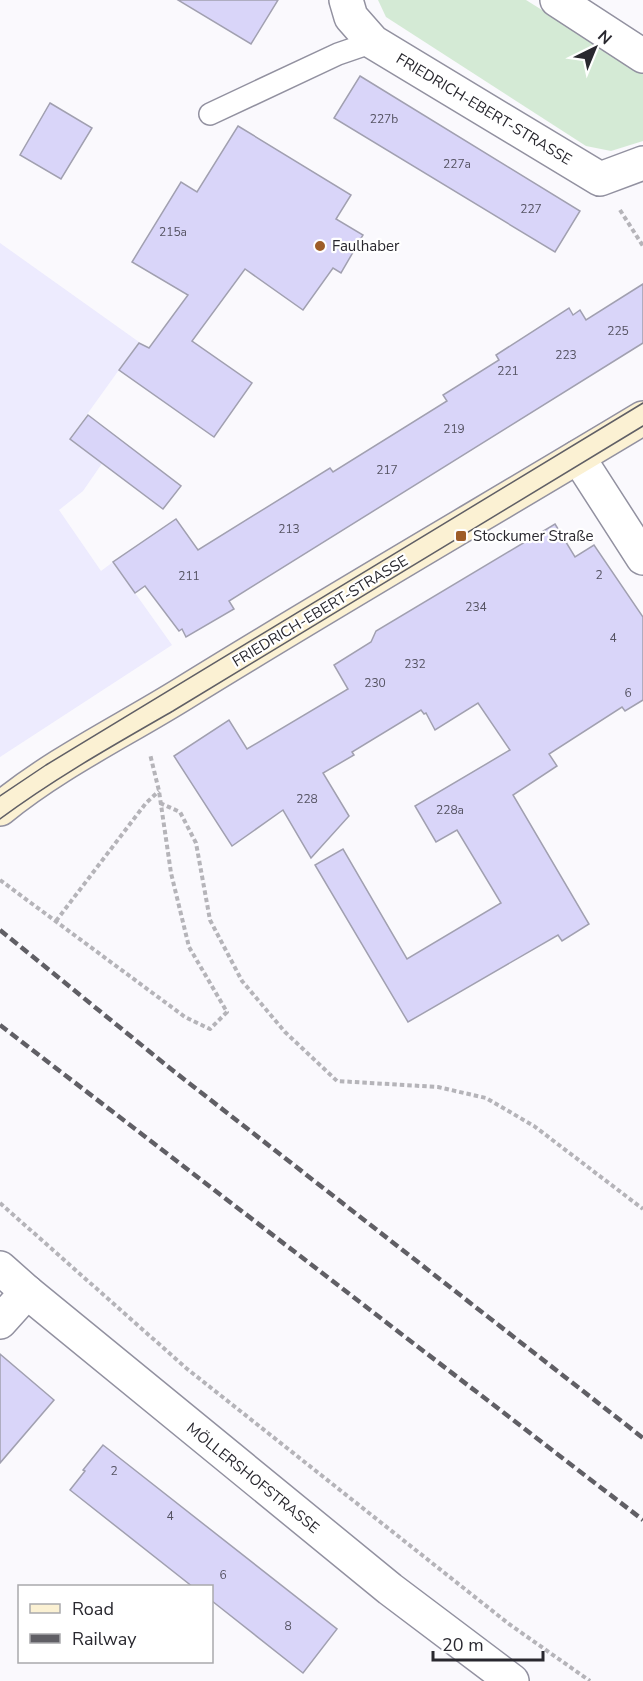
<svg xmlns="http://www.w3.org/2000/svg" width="643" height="1681" viewBox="0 0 643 1681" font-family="'Nunito Sans',sans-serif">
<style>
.built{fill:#edebfe}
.green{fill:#d4ead5}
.building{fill:#d9d5f9;stroke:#a1a0b0;stroke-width:1.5}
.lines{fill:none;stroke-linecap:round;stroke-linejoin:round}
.lane-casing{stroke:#9291a0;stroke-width:24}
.street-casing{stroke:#9291a0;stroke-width:36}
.secondary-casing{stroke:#9291a0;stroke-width:36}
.path{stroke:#b5b4b9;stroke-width:4;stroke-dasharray:4.5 3;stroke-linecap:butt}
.lane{stroke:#fff;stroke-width:21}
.street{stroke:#fff;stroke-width:33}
.secondary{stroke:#fbf1d3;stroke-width:33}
.tram{stroke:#605f65;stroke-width:1.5}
.rail{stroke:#605f65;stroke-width:4.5;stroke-dasharray:9 4.5;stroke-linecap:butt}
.poi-dot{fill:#9e5d28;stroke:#fff;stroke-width:2}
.labels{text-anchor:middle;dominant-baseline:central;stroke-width:4.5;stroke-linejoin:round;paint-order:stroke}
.number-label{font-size:12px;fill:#555362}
.street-label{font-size:15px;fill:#29282f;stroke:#fff}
.poi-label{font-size:15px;fill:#29282f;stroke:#fff;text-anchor:start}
</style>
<rect width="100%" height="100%" fill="#faf9fd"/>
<polygon class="built" points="0,243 139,342 70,438 103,462 83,491 59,510 101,571 113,562 172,645 0,757"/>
<polygon class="green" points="378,0 526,0 643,73 643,141 611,151 586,146 386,17"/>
<g class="building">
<polygon points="178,0 278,0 251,44"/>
<polygon points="360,76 580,211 555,252 334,118"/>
<polygon points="50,103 92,128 61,179 20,155"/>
<polygon points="238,126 351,195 336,219 363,235 341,273 333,268 303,310 245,269 192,341 252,383 214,437 119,370 139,343 149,348 188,295 132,262 181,182 197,192"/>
<polygon points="643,284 643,343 229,601 234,609 186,637 182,629 179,631 145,586 135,593 113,562 176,519 198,550 330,468 333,472 447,401 443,395 499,360 496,355 569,308 573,315 580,310 586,320"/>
<polygon points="88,415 181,486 163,509 70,439"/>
<polygon points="555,524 575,557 594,545 643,617 643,700 625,711 622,707 549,754 557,766 513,795 589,924 562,941 558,935 408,1022 315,865 343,849 407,959 501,903 457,830 436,842 415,806 510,750 478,703 435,730 426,713 424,714 421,710 352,752 354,755 323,773 349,816 311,858 283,810 232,846 174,756 229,720 247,749 348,689 334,665 371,642 376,631"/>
<polygon points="0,1354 54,1400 0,1463"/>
<polygon points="103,1445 337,1629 303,1673 212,1601 212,1587 193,1587 70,1490 85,1471 83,1470"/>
</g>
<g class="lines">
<g class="lane-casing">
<polyline id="lane" points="210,114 338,54 373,42"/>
</g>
<g class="street-casing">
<g id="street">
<polyline points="346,0 351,17 373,42 600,179 643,163"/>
<polyline points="557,0 643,56"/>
<polyline points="578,457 643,558"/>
<polyline points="0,1268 27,1292 390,1589 512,1681"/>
<polyline points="0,1322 27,1292"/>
</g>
</g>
<g class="secondary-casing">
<path id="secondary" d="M0,809C56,763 123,731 184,693C336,599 490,510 643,418"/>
</g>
<g class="path">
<polyline points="620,210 643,246"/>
<polyline points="160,803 180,812 196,843 210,920 242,981 285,1032 337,1081 438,1087 486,1098 534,1126 643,1209"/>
<polyline points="0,880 185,1017 210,1029 227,1012 189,947 171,873 159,791 150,754"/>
<polyline points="56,921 146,803 159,791"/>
<polyline points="0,1203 186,1368 509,1624 590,1681"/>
</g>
<use href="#lane" class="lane"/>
<use href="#street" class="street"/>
<use href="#secondary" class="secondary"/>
<g class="tram">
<polyline points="0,796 46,765 643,403"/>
<path d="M0,819C55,778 114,745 173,711L643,426"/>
</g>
<g class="rail">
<polyline points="0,930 171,1069 643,1438"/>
<polyline points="0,1025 643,1520"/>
</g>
</g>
<g class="poi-dot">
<circle cx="320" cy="246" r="6"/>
<rect x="455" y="530" width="12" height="12" rx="3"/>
</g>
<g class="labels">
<g class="number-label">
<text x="384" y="119">227b</text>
<text x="457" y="164">227a</text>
<text x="531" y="209">227</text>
<text x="173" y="232">215a</text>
<text x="618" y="331">225</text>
<text x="566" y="355">223</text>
<text x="508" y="371">221</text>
<text x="454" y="429">219</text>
<text x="387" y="470">217</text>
<text x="289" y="529">213</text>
<text x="599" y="575">2</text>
<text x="189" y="576">211</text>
<text x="476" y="607">234</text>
<text x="613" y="638">4</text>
<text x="415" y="664">232</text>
<text x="375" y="683">230</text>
<text x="628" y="693">6</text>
<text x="307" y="799">228</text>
<text x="450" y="810">228a</text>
<text x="114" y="1471">2</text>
<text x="170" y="1516">4</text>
<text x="223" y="1575">6</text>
<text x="288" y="1626">8</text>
</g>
<g class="street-label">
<text transform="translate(484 109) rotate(31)">FRIEDRICH-EBERT-STRASSE</text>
<text transform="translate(320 611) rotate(-31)">FRIEDRICH-EBERT-STRASSE</text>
<text transform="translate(253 1478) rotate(39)">MÖLLERSHOFSTRASSE</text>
</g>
<g class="poi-label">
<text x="332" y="246">Faulhaber</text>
<text x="473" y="536">Stockumer Straße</text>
</g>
</g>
<rect x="18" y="1585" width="195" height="78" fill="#ffffff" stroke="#a9a9ac" stroke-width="1.5"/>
<rect x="30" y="1604" width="30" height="9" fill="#fbf1d3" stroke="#a9a9ac" stroke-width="1.5"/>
<text x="72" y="1615" font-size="18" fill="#29282f">Road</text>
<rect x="30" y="1634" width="30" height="9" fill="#605f65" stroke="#a9a9ac" stroke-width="1.5"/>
<text x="72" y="1645" font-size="18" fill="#29282f">Railway</text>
<g transform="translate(595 48) rotate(43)" stroke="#ffffff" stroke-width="4.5" paint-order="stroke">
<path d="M0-4.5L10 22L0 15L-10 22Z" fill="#29282f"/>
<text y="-9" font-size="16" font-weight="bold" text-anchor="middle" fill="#29282f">N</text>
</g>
<path d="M433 1651v9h110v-9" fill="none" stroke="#29282f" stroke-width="3"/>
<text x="442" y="1651" font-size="18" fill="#29282f" stroke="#ffffff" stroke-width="4.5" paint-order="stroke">20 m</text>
</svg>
